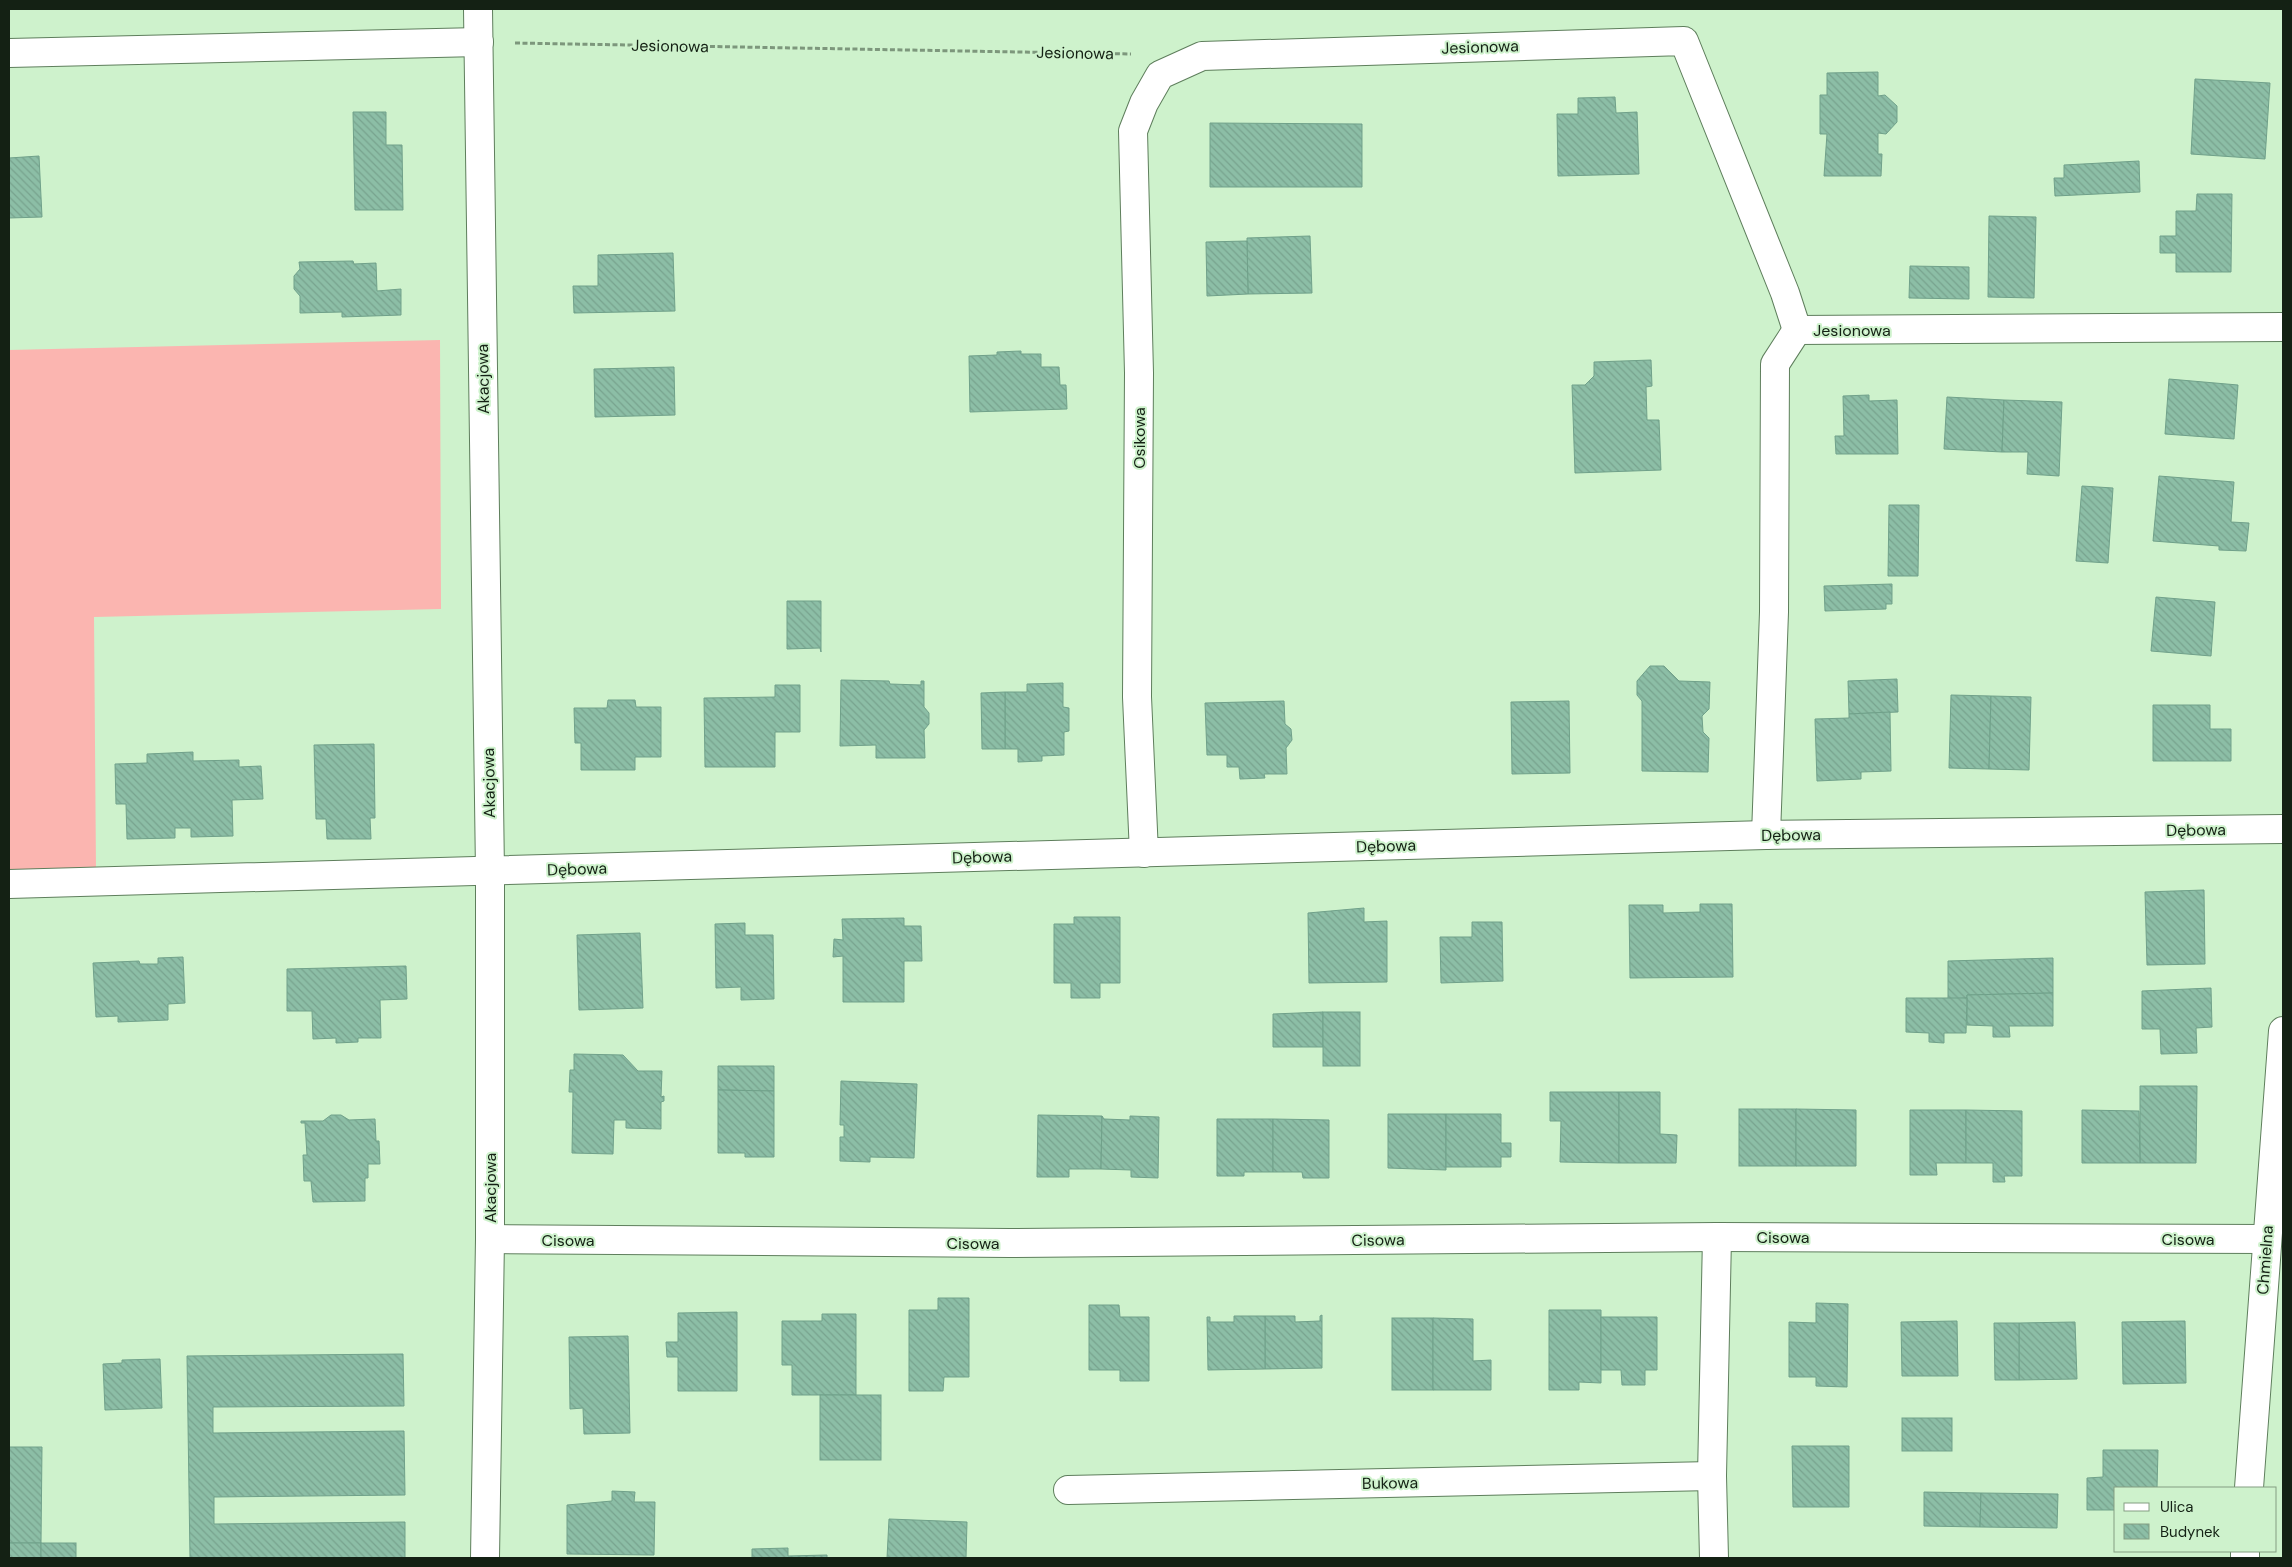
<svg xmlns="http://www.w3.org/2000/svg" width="2292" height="1567" viewBox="0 0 2292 1567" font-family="'DM Sans',sans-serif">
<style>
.grass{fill:#fbb5b0}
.building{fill:url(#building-back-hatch);stroke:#70a18a}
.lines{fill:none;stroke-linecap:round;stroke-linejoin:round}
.street-casing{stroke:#5e7e5c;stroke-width:30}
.path{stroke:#7d977c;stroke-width:3;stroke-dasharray:5 2.5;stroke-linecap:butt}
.street{stroke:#fff;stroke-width:28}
.labels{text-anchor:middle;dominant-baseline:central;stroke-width:4;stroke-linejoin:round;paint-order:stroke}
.street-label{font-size:16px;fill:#142114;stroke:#cef2cc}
</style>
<defs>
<pattern id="building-back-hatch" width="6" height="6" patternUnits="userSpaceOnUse" patternTransform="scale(1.25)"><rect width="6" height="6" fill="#8cbea6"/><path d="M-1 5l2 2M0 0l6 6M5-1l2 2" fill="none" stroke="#78a38e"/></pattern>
</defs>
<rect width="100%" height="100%" fill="#cef2cc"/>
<polygon class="grass" points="440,340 441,609 94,617 96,871 9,874 9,350"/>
<g class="building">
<polygon points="1878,72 1878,96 1885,95 1897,106 1897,122 1886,134 1878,133 1878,154 1882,154 1881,176 1824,176 1827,134 1820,134 1820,95 1827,95 1827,73"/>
<polygon points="2195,79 2270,83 2265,159 2191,154"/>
<polygon points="1615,97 1616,113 1637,112 1639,174 1558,176 1557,114 1578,114 1578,98"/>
<polygon points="353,112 386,112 386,145 402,145 403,210 355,210"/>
<polygon points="1210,123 1362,124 1362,187 1210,187"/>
<polygon points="39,156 42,217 9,218 9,158"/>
<polygon points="2139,161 2140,192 2055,196 2054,178 2064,178 2064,165"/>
<polygon points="2197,194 2232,194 2231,272 2176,272 2176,253 2160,253 2160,236 2176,236 2176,211 2196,211"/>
<polygon points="1989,216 2036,217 2034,298 1988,297"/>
<polygon points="1310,236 1312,293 1248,294 1247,238"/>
<polygon points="1247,241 1248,294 1207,296 1206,242"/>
<polygon points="673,253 675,311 574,313 573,286 598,286 598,255"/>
<polygon points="353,261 354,264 376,263 377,291 401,289 401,315 342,317 342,312 300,313 300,296 294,289 294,276 300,269 299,262"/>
<polygon points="1910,266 1969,267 1969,299 1909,298"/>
<polygon points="1021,351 1021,354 1041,354 1041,367 1059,367 1060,385 1066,385 1067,409 970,412 969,356 997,355 997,352"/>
<polygon points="1651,360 1652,386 1646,387 1647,420 1659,420 1661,470 1575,473 1572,385 1585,385 1594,376 1594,362"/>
<polygon points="674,367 675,415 595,417 594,369"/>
<polygon points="2169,379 2238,385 2234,439 2165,434"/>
<polygon points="1869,395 1869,401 1897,400 1898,454 1836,454 1835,436 1844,436 1843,396"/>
<polygon points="1947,397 2004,400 2002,452 1944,449"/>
<polygon points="2004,400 2062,402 2059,476 2027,474 2028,452 2002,452"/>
<polygon points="2159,476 2234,482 2231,522 2249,523 2246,551 2219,550 2219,546 2153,541"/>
<polygon points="2082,486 2113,488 2108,563 2076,561"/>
<polygon points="1889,505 1919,505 1918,576 1888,576"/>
<polygon points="1892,584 1892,604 1886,604 1886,609 1825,611 1824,586"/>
<polygon points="2156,597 2215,602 2211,656 2151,651"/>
<polygon points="787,601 821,601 821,652 820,648 787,649"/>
<polygon points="1650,666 1664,666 1679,681 1710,682 1709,709 1702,716 1703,732 1709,738 1708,772 1642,771 1642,701 1637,695 1637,681"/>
<polygon points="1897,679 1898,712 1849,714 1848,681"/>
<polygon points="841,680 889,681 890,684 921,685 921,681 924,681 924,707 929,713 929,724 924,730 925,758 876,758 876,745 840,746"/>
<polygon points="1063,683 1063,707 1069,708 1069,731 1064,732 1064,755 1042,756 1042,761 1018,762 1018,749 1005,749 1005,692 1027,692 1027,684"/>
<polygon points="775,685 800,685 800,732 775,732 775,767 705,767 704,698 775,697"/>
<polygon points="1005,692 1005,749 982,749 981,693"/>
<polygon points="1951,695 1991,696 1989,769 1949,768"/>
<polygon points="1991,696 2031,697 2029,770 1989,769"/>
<polygon points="608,700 635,700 636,707 661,707 661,757 635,757 635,770 581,770 581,743 575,743 574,708 607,708"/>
<polygon points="1284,701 1285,724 1291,729 1292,740 1286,748 1287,774 1264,774 1265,778 1240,779 1239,767 1227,767 1227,755 1207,755 1205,703"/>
<polygon points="1569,701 1570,773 1512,774 1511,702"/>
<polygon points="2153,705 2210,705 2210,729 2231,729 2231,761 2153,761"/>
<polygon points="1890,712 1891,771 1861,772 1861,779 1817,781 1815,719 1849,718 1849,714"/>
<polygon points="374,744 375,818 370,818 371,839 327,839 326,819 316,819 314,745"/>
<polygon points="193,752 193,761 239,760 239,767 261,766 263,799 232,800 233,836 191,837 191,828 175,828 175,838 127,839 126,804 116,804 115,764 147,763 147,754"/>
<polygon points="2204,890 2205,964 2147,965 2145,892"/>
<polygon points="1700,904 1732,904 1733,977 1630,978 1629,905 1663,905 1663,913 1700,912"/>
<polygon points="1364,908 1364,922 1387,921 1387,982 1309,983 1308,913"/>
<polygon points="1074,917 1120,917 1120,983 1100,983 1100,998 1071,998 1071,983 1054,983 1054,924 1074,924"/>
<polygon points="904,918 904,926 921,926 922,961 904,961 904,1002 843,1002 843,956 833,957 834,939 843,940 842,919"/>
<polygon points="1472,922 1502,922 1503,981 1441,983 1440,937 1472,937"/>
<polygon points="745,923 745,935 773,935 774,999 741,1000 741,987 716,988 715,924"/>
<polygon points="640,933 643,1008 579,1010 577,935"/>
<polygon points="183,957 185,1003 168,1004 168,1020 118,1022 118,1016 96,1017 93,963 139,961 140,964 158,964 158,958"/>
<polygon points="2053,958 2053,993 1967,995 1967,998 1948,999 1948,961"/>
<polygon points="406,966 407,999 380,1000 381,1038 358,1038 358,1042 336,1043 336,1038 313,1039 312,1011 287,1011 287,969"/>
<polygon points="2211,988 2212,1027 2196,1028 2197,1053 2161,1054 2160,1029 2142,1029 2142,991"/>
<polygon points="2053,993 2053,1026 2009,1026 2010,1037 1993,1037 1993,1026 1967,1025 1967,995"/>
<polygon points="1906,998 1967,998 1966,1033 1944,1033 1944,1043 1929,1042 1929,1033 1906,1032"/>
<polygon points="1323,1012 1323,1047 1273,1047 1273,1014"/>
<rect x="1323" y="1012" width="37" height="54"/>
<polygon points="574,1054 623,1055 638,1071 662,1071 661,1097 664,1096 664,1101 661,1102 661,1129 626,1128 626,1120 614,1120 613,1154 572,1153 573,1092 569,1092 570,1070 574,1070"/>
<polygon points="718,1066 774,1066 774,1091 718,1090"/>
<polygon points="841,1081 917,1084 914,1158 870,1157 870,1162 840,1161 840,1137 844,1137 844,1125 840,1125"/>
<polygon points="2140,1086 2197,1086 2196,1163 2140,1163"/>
<polygon points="718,1090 774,1091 774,1157 745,1157 745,1153 718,1153"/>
<polygon points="1550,1092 1619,1092 1619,1163 1560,1162 1561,1121 1550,1121"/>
<polygon points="1619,1092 1660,1092 1660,1134 1677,1135 1676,1163 1619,1163"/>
<rect x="1739" y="1109" width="57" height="57"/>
<polygon points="1796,1109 1856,1110 1856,1166 1796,1166"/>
<polygon points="1910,1110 1966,1110 1966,1163 1936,1163 1937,1175 1910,1175"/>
<polygon points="1966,1110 2022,1111 2022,1176 2004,1176 2005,1182 1993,1182 1993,1163 1966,1163"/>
<polygon points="2082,1110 2139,1111 2140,1163 2082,1163"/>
<polygon points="1388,1114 1446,1114 1446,1170 1388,1168"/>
<polygon points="1446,1114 1501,1114 1501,1143 1511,1143 1511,1157 1501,1157 1501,1167 1446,1167"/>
<polygon points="331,1115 341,1115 349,1120 375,1119 376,1141 379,1141 380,1164 368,1164 368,1178 365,1178 365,1201 313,1202 311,1181 304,1181 303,1155 307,1155 305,1123 301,1123 301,1121 323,1121"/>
<polygon points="1038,1115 1102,1116 1101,1169 1069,1169 1069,1177 1037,1177"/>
<polygon points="1102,1116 1104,1119 1130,1120 1130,1116 1159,1117 1158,1178 1131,1177 1131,1170 1101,1169"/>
<polygon points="1217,1119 1273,1119 1273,1172 1244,1172 1244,1176 1217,1176"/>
<polygon points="1273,1119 1329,1120 1329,1178 1303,1178 1302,1172 1273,1172"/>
<polygon points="938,1298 969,1298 969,1377 944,1377 943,1391 909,1391 909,1310 938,1310"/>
<polygon points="1816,1303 1848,1304 1847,1387 1816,1386 1816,1377 1789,1377 1789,1322 1816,1323"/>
<polygon points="1089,1305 1119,1305 1120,1317 1149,1317 1149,1381 1120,1381 1120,1370 1089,1370"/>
<polygon points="1549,1310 1601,1310 1601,1383 1579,1382 1579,1390 1549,1390"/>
<polygon points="737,1312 737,1391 678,1391 678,1357 667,1357 666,1342 678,1342 678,1313"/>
<polygon points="822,1314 856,1314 856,1395 792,1395 792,1365 782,1365 782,1321 822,1321"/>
<polygon points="1322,1315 1322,1368 1265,1369 1265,1316 1295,1316 1295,1322 1320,1321 1320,1316"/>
<polygon points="1234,1316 1265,1316 1265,1369 1208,1370 1207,1317 1210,1317 1210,1322 1234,1322"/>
<polygon points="1601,1317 1657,1317 1657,1370 1645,1370 1645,1385 1622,1385 1621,1370 1601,1370"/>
<rect x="1392" y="1318" width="41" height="72"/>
<polygon points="1433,1318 1473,1319 1473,1361 1491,1360 1491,1390 1433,1390"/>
<polygon points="1957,1321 1958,1376 1902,1376 1901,1322"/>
<polygon points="2185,1321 2186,1383 2123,1384 2122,1322"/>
<polygon points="2075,1322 2077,1379 2019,1380 2019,1323"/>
<polygon points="1994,1323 2019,1323 2019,1380 1995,1380"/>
<polygon points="628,1336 630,1433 584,1434 583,1408 570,1409 569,1337"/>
<polygon points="403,1354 404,1406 213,1407 213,1433 404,1431 405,1495 214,1497 214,1524 405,1522 405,1558 190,1558 187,1356"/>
<polygon points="160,1359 162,1408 105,1410 103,1364 122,1363 122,1360"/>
<rect x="820" y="1395" width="61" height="65"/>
<rect x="1902" y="1418" width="50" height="33"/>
<polygon points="1792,1446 1849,1446 1849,1507 1793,1507"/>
<polygon points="9,1447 42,1447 41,1543 9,1543"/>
<polygon points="2103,1450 2158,1450 2157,1488 2116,1488 2116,1510 2087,1510 2087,1478 2103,1477"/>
<polygon points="612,1491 635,1492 634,1502 655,1502 654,1555 567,1554 567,1505 612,1501"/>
<polygon points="1924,1492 1981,1493 1980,1527 1924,1526"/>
<polygon points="1981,1493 2058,1494 2057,1528 1980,1527"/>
<polygon points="889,1519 967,1522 966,1558 887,1558"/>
<rect x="9" y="1543" width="32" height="15"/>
<rect x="41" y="1543" width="35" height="15"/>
<polygon points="788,1548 788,1556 827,1555 827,1558 752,1558 752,1549"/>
</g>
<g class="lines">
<g class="street-casing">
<g id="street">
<polyline points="478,9 490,872 490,1239 485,1558"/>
<polyline points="9,53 479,42"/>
<polyline points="1797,330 2283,327"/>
<polyline points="1766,835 1774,612 1775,364 1797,330"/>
<polyline points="1144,853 1137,697 1139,373 1133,131 1144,103 1160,75 1202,56 1684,41 1785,293 1797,330"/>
<polyline points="9,884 1766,835 2283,829"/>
<polyline points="490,1239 1009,1243 1717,1237 2267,1239"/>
<polyline points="2249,1488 2283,1031"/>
<polyline points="1068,1490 1712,1476"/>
<polyline points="2245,1551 2245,1558"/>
<polyline points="1714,1558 1712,1476 1717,1237"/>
</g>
</g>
<polyline class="path" points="515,43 1131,54"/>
<use href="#street" class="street"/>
</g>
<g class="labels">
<g class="street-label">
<text transform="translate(670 46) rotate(1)">Jesionowa</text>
<text transform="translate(1480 47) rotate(-2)">Jesionowa</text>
<text transform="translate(1075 53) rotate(1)">Jesionowa</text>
<text x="1852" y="330">Jesionowa</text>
<text transform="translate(483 379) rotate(-91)">Akacjowa</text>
<text transform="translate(1139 438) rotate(-90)">Osikowa</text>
<text transform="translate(489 783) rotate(-91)">Akacjowa</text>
<text transform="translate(2196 830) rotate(-1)">Dębowa</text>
<text transform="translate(1791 835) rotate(-1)">Dębowa</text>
<text transform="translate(1386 846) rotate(-2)">Dębowa</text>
<text transform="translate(982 857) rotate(-2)">Dębowa</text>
<text transform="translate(577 869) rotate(-2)">Dębowa</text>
<text transform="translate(490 1188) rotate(-90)">Akacjowa</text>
<text x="1783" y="1237">Cisowa</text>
<text x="2188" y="1239">Cisowa</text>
<text x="568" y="1240">Cisowa</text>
<text transform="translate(1378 1240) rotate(-1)">Cisowa</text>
<text x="973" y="1243">Cisowa</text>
<text transform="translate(2265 1260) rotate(-86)">Chmielna</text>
<text transform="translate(1390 1483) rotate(-1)">Bukowa</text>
</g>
</g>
<rect width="2292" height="1567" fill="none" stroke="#142114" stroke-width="20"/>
<rect x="2114" y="1487" width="162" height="65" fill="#cef2cc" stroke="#849e82"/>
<rect x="2124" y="1503" width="25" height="8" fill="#ffffff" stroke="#849e82"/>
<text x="2160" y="1512" font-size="15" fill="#142114">Ulica</text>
<rect x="2124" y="1524" width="25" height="15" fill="url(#building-back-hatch)" stroke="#849e82"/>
<text x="2160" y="1537" font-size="15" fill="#142114">Budynek</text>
</svg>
